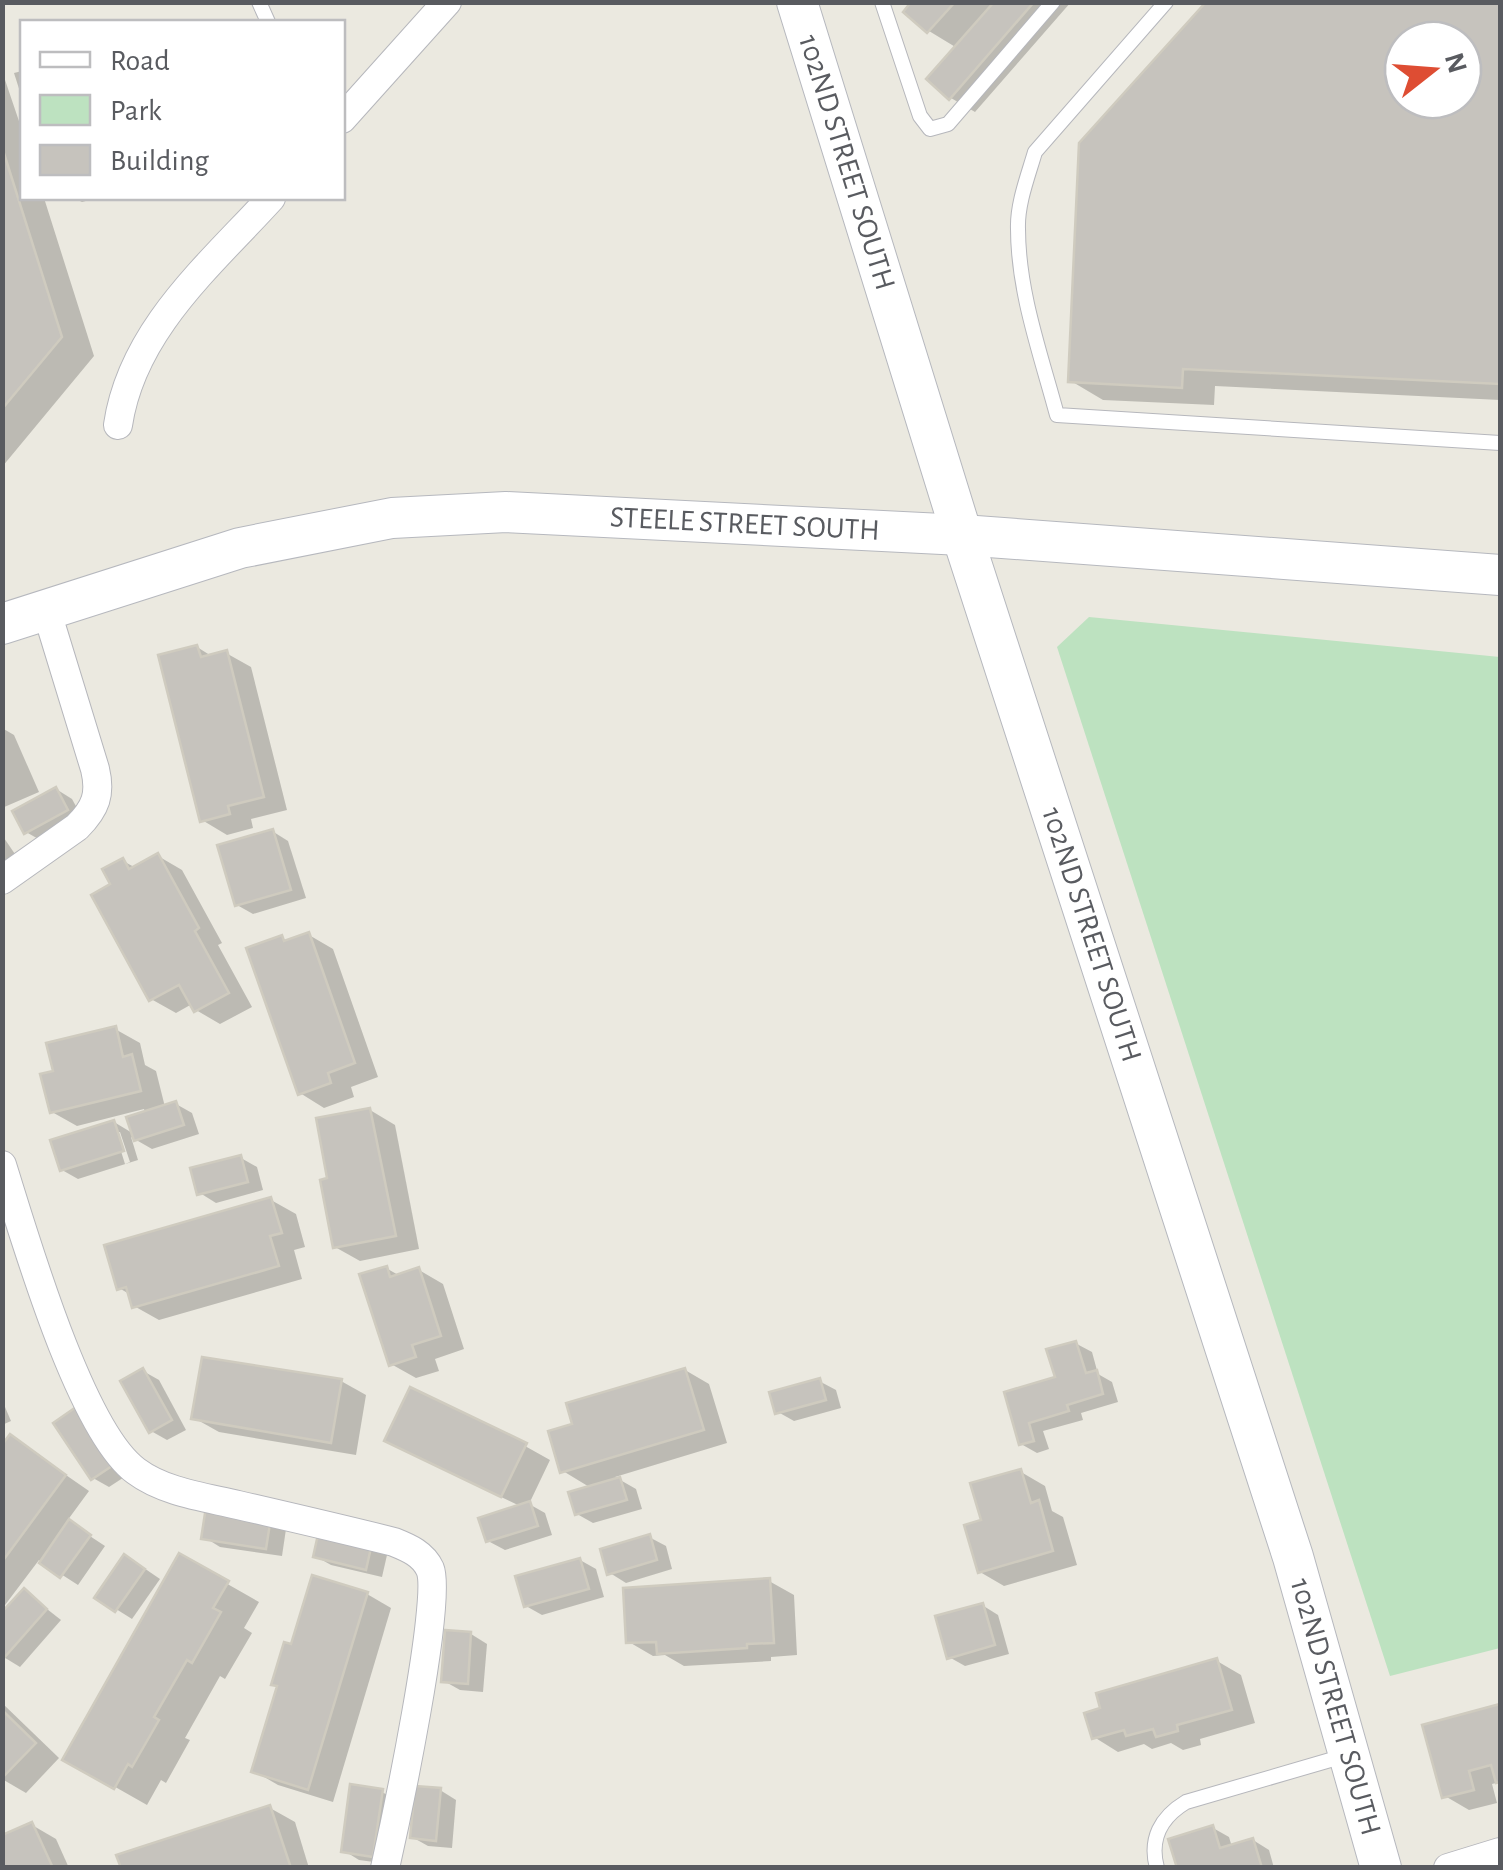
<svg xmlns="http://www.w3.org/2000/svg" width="1503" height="1870" viewBox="0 0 1503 1870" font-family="'Alegreya Sans',sans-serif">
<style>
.green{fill:#bde2c0}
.shadow{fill:#0003;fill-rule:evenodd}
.building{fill:#c6c3bd;stroke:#cfcbbf;stroke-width:2.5;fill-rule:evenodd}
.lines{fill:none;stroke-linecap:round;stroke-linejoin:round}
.lane-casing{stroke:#b6b7bc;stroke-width:16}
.street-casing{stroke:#b6b7bc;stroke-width:30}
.secondary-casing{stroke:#b6b8be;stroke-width:42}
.lane{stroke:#fff;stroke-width:14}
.street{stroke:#fff;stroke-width:28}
.secondary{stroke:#fff;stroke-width:40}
.labels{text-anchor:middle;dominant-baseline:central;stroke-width:10;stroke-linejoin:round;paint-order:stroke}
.street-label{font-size:30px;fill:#595b60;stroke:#fff}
</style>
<rect width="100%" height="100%" fill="#ebe9e0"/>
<polygon class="green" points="1089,617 1500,657 1500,1648 1390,1676 1057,647"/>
<g class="shadow">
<polygon points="915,2 1071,2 975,112 951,98 957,48 929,31 907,12"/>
<path d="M1210,2H1500V400L1215,386L1214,405L1103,400L1071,381ZM1403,40H1463V100H1403Z"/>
<polygon points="2,71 22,130 22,198 44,198 94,356 2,467"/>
<polygon points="22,71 22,98 14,73"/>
<polygon points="74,198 97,198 82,202"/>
<polygon points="197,647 213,657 226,653 251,667 287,810 251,819 253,828 227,835 202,820"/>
<polygon points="2,728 14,735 39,792 2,808"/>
<polygon points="56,789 72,799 83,819 42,841 26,832"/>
<polygon points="272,831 288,841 306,898 253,914 237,905"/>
<polygon points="2,835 19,860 2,871"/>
<polygon points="158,856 182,870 222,943 218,945 252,1007 220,1024 196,1010 192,1004 176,1013 151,999 114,885 123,861 136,868"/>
<polygon points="309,935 333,949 378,1077 351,1087 354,1097 324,1108 300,1093 281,938 288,942"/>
<path d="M115,1029L140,1043L145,1065L156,1071L165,1107L176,1104L192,1113L199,1134L152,1149L131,1137L138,1160L78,1179L62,1170L114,1122L134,1134L145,1113L144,1109L77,1126L52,1112L56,1073ZM115,1132H120L130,1162L125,1164Z"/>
<polygon points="370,1110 395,1125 419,1249 360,1261 335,1247 330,1180"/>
<polygon points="241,1158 257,1167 263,1190 216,1203 200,1193"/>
<polygon points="271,1200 296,1214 305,1247 294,1250 302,1279 159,1320 134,1306 131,1295 119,1288"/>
<polygon points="386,1268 400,1276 419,1270 443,1284 464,1349 435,1359 439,1371 416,1378 391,1364"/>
<polygon points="1075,1343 1092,1352 1098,1374 1112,1382 1118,1402 1081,1413 1083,1420 1043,1431 1049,1449 1037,1453 1021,1444 1007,1394 1058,1379"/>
<polygon points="685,1370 709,1384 727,1443 615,1477 636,1489 642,1509 593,1523 577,1514 591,1488 563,1471 575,1426"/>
<polygon points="143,1371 159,1380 186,1430 167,1440 151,1431"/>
<polygon points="341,1381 366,1395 356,1455 219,1432 194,1418"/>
<polygon points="819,1381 836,1390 841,1408 794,1421 778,1412"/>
<polygon points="2,1400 11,1421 2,1425"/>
<polygon points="56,1424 132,1472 109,1487 93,1478"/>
<polygon points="11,1437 89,1491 67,1521 105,1546 78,1585 39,1560 2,1609 2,1449"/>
<polygon points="525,1446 550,1460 529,1504 545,1513 552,1535 505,1550 488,1541 522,1507 412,1454"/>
<polygon points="1021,1472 1045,1486 1052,1511 1063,1517 1077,1565 1004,1586 980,1572 984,1522"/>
<polygon points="208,1510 286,1529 282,1556 220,1547 204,1537"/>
<polygon points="649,1537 666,1546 672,1569 626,1583 610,1573"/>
<polygon points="371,1546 387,1555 382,1577 331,1565 315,1556"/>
<polygon points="180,1557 259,1602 244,1628 252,1633 225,1679 220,1676 185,1738 190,1740 166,1783 161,1780 147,1805 66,1759"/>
<polygon points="580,1560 596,1569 604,1597 542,1615 526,1606"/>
<polygon points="141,1566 160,1579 132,1619 97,1597"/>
<polygon points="769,1581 794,1595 797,1655 771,1657 771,1661 684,1666 665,1655 653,1656 629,1642"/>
<polygon points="24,1591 61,1620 20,1667 2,1656 2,1613"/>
<polygon points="367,1594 391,1608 333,1802 278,1785 254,1771 293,1647"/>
<polygon points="982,1605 998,1615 1009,1654 965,1666 949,1657"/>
<polygon points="471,1634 487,1644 483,1692 460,1690 444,1681"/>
<polygon points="1217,1661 1241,1675 1255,1723 1200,1739 1201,1745 1183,1750 1171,1743 1152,1749 1144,1744 1118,1752 1094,1737"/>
<polygon points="2,1703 59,1758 26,1793 2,1779"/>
<polygon points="1500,1707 1500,1782 1492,1784 1497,1803 1469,1810 1445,1796 1426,1727"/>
<polygon points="440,1790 456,1800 452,1848 428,1846 412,1837"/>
<polygon points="382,1792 398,1801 389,1864 359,1860 343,1850"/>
<polygon points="270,1808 295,1822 309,1868 123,1868"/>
<polygon points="32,1825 56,1839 69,1868 2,1868"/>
<polygon points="1213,1828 1229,1837 1232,1847 1253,1840 1269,1850 1274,1868 1179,1868"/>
</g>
<g class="building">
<polygon points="911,2 955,2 927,33 903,12"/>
<polygon points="994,2 1034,2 949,100 926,79"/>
<path d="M1206,2H1500V384L1183,369L1182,388L1068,382L1079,143ZM1403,40H1463V100H1403Z"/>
<polygon points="2,147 62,337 2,409"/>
<polygon points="197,645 201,657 227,650 264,797 228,806 230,814 200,822 158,655"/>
<polygon points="56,787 68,810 24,834 12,811"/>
<polygon points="273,829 291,890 235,906 217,845"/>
<polygon points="158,853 199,928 195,931 229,993 194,1012 179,985 149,1001 91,895 110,884 102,869 123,858 129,869"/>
<polygon points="309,932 355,1063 328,1073 331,1083 298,1095 246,948 282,935 284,941"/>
<polygon points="116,1026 123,1057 132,1054 141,1091 50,1113 40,1074 53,1071 46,1043"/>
<polygon points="176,1101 184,1125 134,1141 126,1117"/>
<polygon points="370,1108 396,1236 333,1248 320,1180 327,1178 316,1118"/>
<polygon points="114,1120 124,1151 60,1171 50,1140"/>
<polygon points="241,1155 248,1182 197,1195 190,1168"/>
<polygon points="271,1197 282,1233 270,1236 279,1266 132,1308 126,1287 117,1290 104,1245"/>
<polygon points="387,1266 390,1277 419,1267 441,1336 412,1345 416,1357 389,1366 359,1274"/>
<polygon points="1076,1341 1086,1373 1097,1370 1103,1394 1067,1405 1069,1411 1029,1423 1034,1441 1019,1445 1004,1392 1055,1377 1046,1349"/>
<polygon points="202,1357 342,1379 331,1443 191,1419"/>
<polygon points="143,1368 172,1420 149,1433 120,1381"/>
<polygon points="685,1368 704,1430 560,1473 548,1431 572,1424 566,1403"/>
<polygon points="820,1378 826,1400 775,1414 769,1392"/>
<polygon points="410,1387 527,1443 501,1497 384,1441"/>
<polygon points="79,1405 118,1462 91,1480 53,1423"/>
<polygon points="10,1434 66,1475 2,1562 2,1445"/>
<polygon points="1021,1469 1031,1503 1039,1500 1053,1551 978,1573 964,1525 981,1520 970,1483"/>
<polygon points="620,1477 627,1500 575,1515 568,1492"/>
<polygon points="530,1501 538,1526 486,1542 478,1518"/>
<polygon points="206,1507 271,1517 266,1549 201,1539"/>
<polygon points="69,1519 91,1535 60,1578 39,1563"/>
<polygon points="319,1530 372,1543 366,1570 313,1557"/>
<polygon points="650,1534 657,1560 607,1575 600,1549"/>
<polygon points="179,1553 229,1581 213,1608 221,1612 192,1663 187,1660 154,1717 159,1720 132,1767 128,1764 114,1789 62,1760"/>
<polygon points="124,1554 145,1569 115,1612 94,1598"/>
<polygon points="580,1558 589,1589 524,1607 515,1576"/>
<polygon points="312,1575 368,1592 308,1790 251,1772 277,1686 271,1685 284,1642 291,1644"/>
<polygon points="770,1578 774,1643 747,1644 747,1648 657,1654 656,1642 626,1643 623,1588"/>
<polygon points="24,1588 47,1609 3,1659 2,1612"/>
<polygon points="983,1603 995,1645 947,1659 935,1616"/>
<polygon points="445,1630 471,1632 468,1684 441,1682"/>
<polygon points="1217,1658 1232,1710 1177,1725 1178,1731 1156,1737 1153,1729 1126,1736 1124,1730 1092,1739 1084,1713 1100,1708 1096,1693"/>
<polygon points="1500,1704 1500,1782 1496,1783 1491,1765 1469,1771 1474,1790 1442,1798 1422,1725"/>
<polygon points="2,1710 36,1743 2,1778"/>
<polygon points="350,1784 383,1789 373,1857 341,1852"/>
<polygon points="415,1786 441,1788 436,1841 410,1838"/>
<polygon points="270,1805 291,1868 121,1868 116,1855"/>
<polygon points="32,1822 53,1868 2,1868 2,1835"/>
<polygon points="1213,1825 1220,1848 1253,1838 1262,1868 1177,1868 1168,1839"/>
</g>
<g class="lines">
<g class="lane-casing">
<g id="lane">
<polyline points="259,2 268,22"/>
<polyline points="882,2 920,116 930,129 948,124 1053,2"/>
<path d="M1166,2L1035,152C1028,176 1017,204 1018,229C1018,292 1041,355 1057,415L1500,443"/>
<path d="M1157,1868C1149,1839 1161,1817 1186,1802L1344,1756"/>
</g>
</g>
<g class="street-casing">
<g id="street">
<polyline points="342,119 447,2"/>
<path d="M118,425C132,330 210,265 271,198"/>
<path d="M2,880L77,827C96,808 101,794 95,769L46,609"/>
<path d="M2,1165C24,1235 80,1430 136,1471C164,1492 204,1497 238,1505C290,1517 342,1529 394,1542C409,1548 423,1554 430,1569C443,1599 395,1824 385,1868"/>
<polyline points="1448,1868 1500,1852"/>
</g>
</g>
<g class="secondary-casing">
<g id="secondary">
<path id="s1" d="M797,2L962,535L1293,1557L1381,1868"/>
<path id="s2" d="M2,624L240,548L392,518L506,512L962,535L1500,575"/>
</g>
</g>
<use href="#lane" class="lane"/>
<use href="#street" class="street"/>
<use href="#secondary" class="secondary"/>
</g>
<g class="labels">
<g class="street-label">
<text stroke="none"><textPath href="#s1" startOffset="168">102ND STREET SOUTH</textPath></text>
<text stroke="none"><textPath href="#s2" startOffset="758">STEELE STREET SOUTH</textPath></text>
<text stroke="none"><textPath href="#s1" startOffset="978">102ND STREET SOUTH</textPath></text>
<text stroke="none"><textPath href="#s1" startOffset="1788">102ND STREET SOUTH</textPath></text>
</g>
</g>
<rect width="1503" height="1870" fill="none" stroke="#595b60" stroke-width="10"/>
<rect x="20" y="20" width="325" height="180" fill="#ffffff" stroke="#bdbdbf" stroke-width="2.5"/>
<rect x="40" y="52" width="50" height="15" fill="#ffffff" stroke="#bdbdbf" stroke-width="2.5"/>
<text x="110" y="70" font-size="30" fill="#595b60">Road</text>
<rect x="40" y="95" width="50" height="30" fill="#bde2c0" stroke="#bdbdbf" stroke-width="2.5"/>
<text x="110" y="120" font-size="30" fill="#595b60">Park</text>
<rect x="40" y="145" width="50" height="30" fill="#c6c3bd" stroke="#bdbdbf" stroke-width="2.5"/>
<text x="110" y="170" font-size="30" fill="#595b60">Building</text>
<g transform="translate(1433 70) rotate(73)"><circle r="48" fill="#ffffff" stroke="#bdbdbf" stroke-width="2.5"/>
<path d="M0-8L18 38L0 25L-18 38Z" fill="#de4d33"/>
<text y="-15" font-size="28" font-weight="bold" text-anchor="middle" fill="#595b60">N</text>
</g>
</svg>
